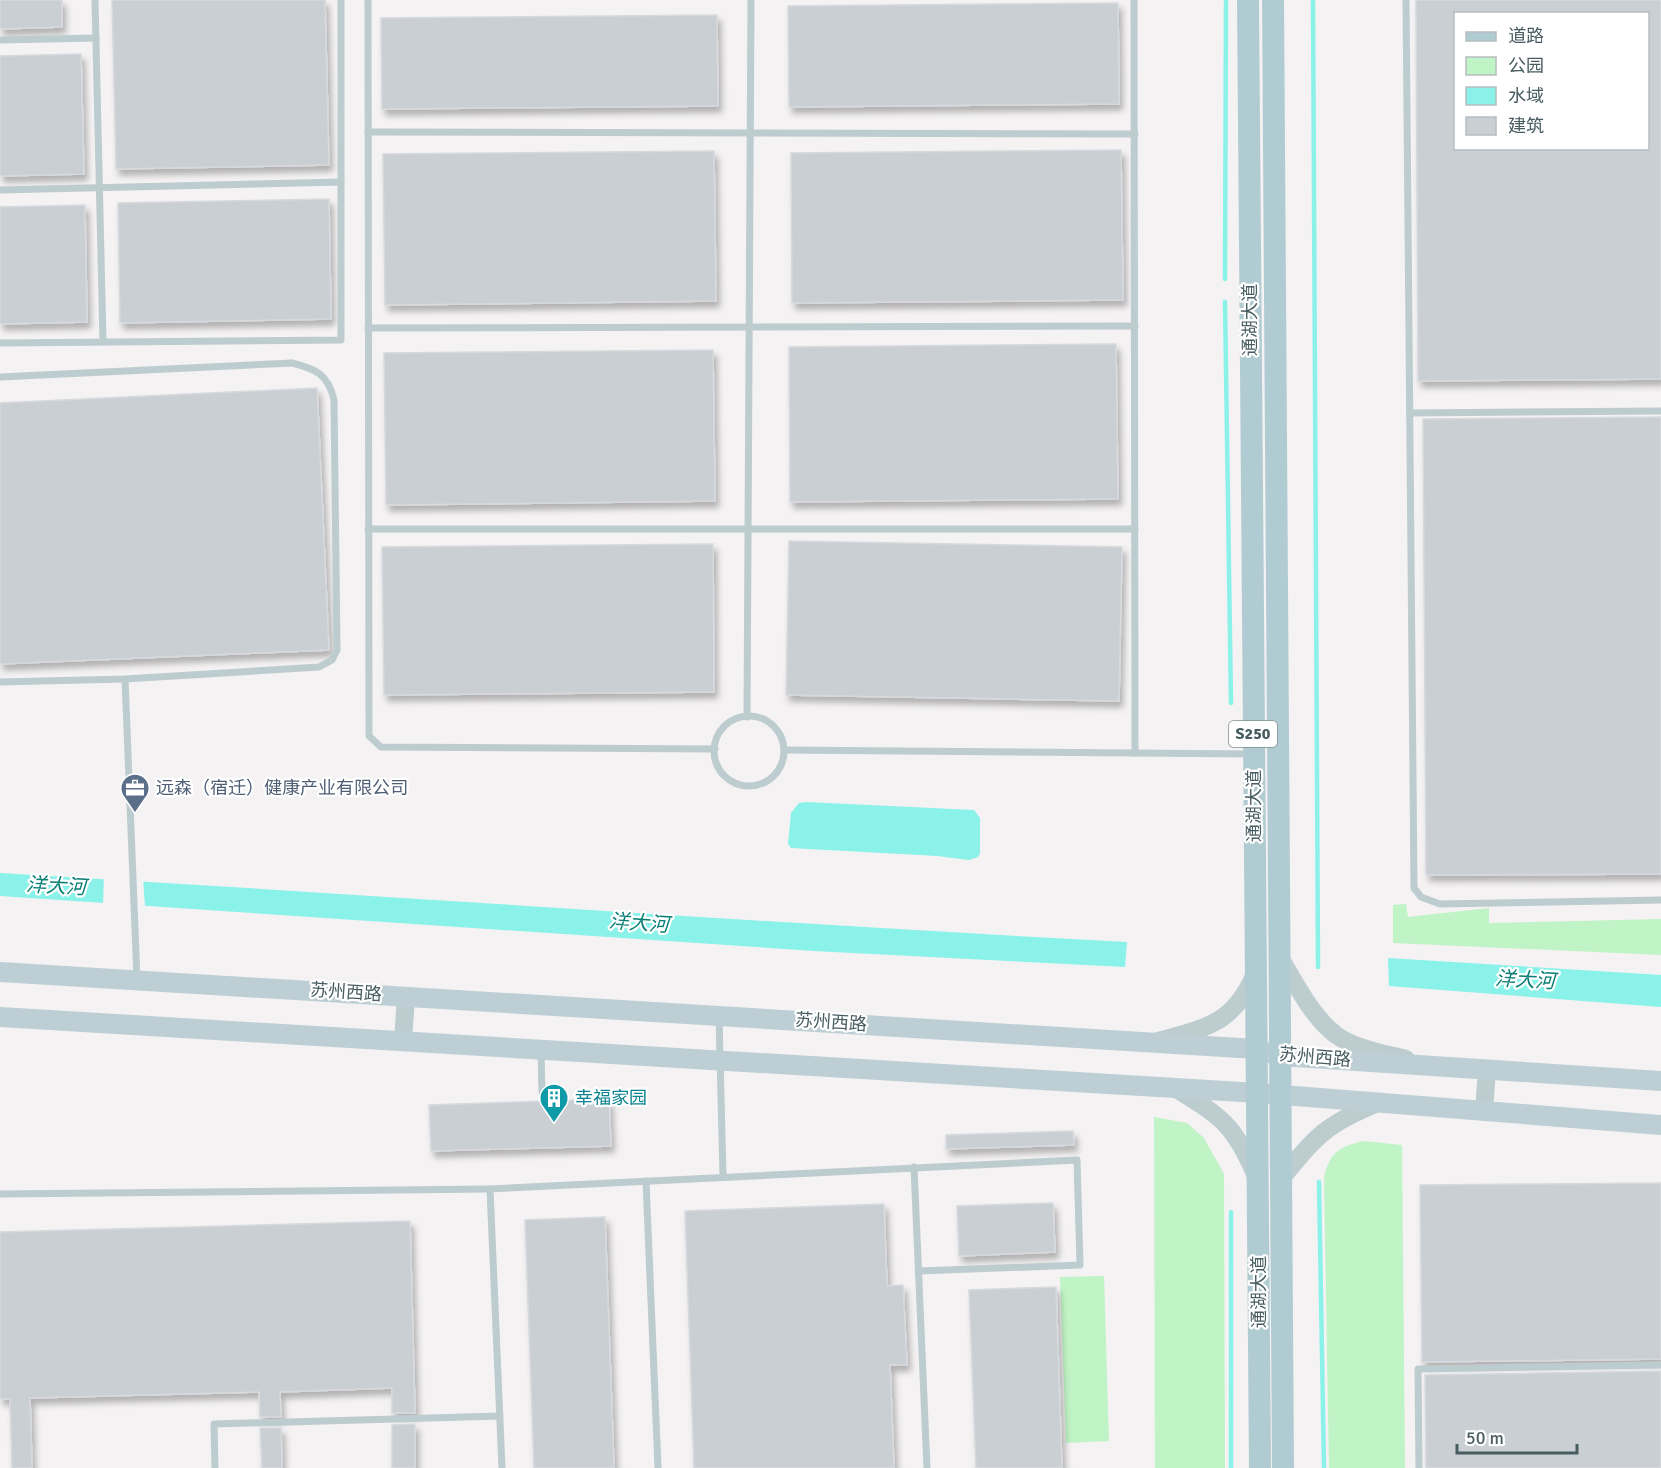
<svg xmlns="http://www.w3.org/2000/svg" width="1661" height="1468" viewBox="0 0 1661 1468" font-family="Signika,'Noto Sans SC',sans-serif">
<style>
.green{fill:#c0f3c5}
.water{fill:#8bf2ea}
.pier{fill:#f4f2f3}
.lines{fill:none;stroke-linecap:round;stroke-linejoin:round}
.stream{stroke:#8bf2ea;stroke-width:4.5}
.building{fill:#c9cfd2;stroke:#d6dade;stroke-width:1.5;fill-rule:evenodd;filter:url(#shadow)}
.service{stroke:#bccccf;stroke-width:7}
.tertiary{stroke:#bccccf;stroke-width:18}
.secondary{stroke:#bdcfd4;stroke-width:20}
.primary{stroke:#b1cbd2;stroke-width:22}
.labels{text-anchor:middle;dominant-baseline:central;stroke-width:4.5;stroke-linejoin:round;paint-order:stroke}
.shield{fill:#fff;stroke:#7f8e90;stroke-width:1.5}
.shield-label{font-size:16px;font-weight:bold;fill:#485d61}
.street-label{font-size:18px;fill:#485d61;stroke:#fff}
.service-label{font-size:18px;fill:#4e5e75;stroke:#fff;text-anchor:start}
.culture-label{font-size:18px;fill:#0d838f;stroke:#fff;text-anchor:start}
.water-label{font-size:20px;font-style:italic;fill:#097e75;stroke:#fff}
</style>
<defs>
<filter id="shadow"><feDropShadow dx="3.5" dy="6" stdDeviation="3" flood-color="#0004"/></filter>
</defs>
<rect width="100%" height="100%" fill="#f4f2f3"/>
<g class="green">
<polygon points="1406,904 1408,917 1489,908 1489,923 1661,919 1661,955 1393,943 1393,905"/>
<polygon points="1154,1117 1187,1123 1204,1138 1224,1174 1225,1468 1155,1468"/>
<path d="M1363,1141L1402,1145L1405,1468H1329L1324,1177C1330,1152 1339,1147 1363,1141Z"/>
<polygon points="1104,1276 1109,1441 1066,1443 1060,1277"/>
</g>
<g class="water">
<polygon points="806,802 974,810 980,818 980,853 978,857 969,860 937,856 791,848 788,844 791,813 799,803"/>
<path d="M0,873C376,895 751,922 1127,942L1125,967L814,951L0,896Z"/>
<polygon points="1388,958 1661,975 1661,1007 1389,986"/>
</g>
<polygon class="pier" points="104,875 143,877 145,908 103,905"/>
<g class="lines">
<g class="stream">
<polyline points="1313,0 1318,967"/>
<polyline points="1225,279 1226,0"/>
<polyline points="1225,302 1231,703"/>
<polyline points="1319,1182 1324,1468"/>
<polyline points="1231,1468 1231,1212"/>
</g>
</g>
<g class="building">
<polygon points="0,0 62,0 62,27 0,29"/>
<polygon points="112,0 325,0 329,165 116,169"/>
<path d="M1416,0H1661V379L1418,381ZM1455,14H1647V148H1455Z"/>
<polygon points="1118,3 1119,104 789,107 788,6"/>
<polygon points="717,15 718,106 382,109 381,18"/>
<polygon points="81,54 84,174 0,176 0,56"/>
<polygon points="1121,150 1123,300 792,303 791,153"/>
<polygon points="714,151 716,301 385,305 383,154"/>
<polygon points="329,199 331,319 120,323 118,203"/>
<polygon points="85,205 87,322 0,324 0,207"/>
<polygon points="1116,344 1118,499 790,502 789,347"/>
<polygon points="713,350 715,501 386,505 384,353"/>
<polygon points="317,388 329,650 0,664 0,403"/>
<polygon points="1661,417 1661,874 1426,875 1423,419"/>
<polygon points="789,541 1122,547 1119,701 786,695"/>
<polygon points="713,544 714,692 384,695 382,547"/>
<polygon points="609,1099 611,1146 431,1151 429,1105"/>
<polygon points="1073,1131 1074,1145 946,1149 946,1135"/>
<polygon points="1661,1183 1661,1359 1422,1362 1420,1185"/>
<polygon points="1053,1203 1055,1252 959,1256 957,1206"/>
<polygon points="884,1204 887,1286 903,1285 907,1365 890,1365 894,1468 694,1468 685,1211"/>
<polygon points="605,1217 614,1468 534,1468 525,1220"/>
<polygon points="410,1221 415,1413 392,1413 392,1388 280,1392 281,1417 260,1417 259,1392 30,1398 32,1468 12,1468 10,1399 0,1399 0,1232"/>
<polygon points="1056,1287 1062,1468 976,1468 969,1290"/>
<polygon points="1661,1371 1661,1468 1426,1468 1425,1375"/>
<polygon points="415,1424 415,1468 392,1468 392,1425"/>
<polygon points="260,1428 281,1428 282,1468 262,1468"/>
</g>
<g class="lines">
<g class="service">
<polyline points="95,0 103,342"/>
<polyline points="368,0 369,736 381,747 715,749"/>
<polyline points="1134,0 1135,753"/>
<polyline points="1406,0 1414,888 1421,897 1440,904 1661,900"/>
<polyline points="0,40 96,38"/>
<polyline points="368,132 1135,134"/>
<polyline points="0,190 341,182"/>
<polyline points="368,328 1135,326"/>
<polyline points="0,343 341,340 341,0"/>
<path d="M0,377L292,363C316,369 328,374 334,400L337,650L332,660L319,667L125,679L0,682"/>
<polyline points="1410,413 1661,411"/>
<polyline points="368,529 1135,529"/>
<polyline points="125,679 137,979"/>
<circle cx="749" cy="751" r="35"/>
<polyline points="747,717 751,0"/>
<polyline points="784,750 1250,754"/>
<polyline points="719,1018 723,1176"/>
<polyline points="541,1052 542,1092"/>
<polyline points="914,1167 927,1468"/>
<polyline points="646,1181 658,1468"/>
<polyline points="0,1194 490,1189"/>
<polyline points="215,1468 214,1424 500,1416"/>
<polyline points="502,1468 490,1189 1077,1160 1080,1265 919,1271"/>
<polyline points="1419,1468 1418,1369 1661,1365"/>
</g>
<g class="tertiary">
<path d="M1279,956C1295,982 1311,1016 1336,1035C1356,1049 1383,1053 1406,1059"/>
<polyline points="403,1041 406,996"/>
<path d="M1158,1041C1205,1028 1233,1024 1254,976"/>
<path d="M1175,1088C1220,1116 1234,1124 1255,1174"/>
<polyline points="1484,1112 1487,1069"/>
<path d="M1281,1179C1316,1136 1326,1124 1378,1103"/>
</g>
<g class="secondary">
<polyline points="0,972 1256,1049 1280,1056 1661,1081"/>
<polyline points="0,1017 1258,1093 1661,1125"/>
</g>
<g class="primary">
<polyline points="1248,0 1260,1468"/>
<polyline points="1273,0 1283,1468"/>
</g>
</g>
<defs>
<g id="office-pin" transform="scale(1.5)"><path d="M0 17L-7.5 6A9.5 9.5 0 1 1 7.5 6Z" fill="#5c6f8a" stroke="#fff"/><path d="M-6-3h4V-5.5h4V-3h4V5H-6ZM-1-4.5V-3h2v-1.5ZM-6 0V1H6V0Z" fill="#fff"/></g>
<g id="building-pin" transform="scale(1.5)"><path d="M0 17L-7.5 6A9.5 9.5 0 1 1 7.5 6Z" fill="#0f9aa8" stroke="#fff"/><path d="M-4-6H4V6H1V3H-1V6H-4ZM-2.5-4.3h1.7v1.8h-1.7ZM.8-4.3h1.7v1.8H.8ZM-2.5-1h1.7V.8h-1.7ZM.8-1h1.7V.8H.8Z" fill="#fff"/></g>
</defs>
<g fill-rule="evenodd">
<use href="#office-pin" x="135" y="788"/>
<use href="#building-pin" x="554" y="1098"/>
</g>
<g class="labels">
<rect class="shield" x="1229" y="721" width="48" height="26" rx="4.5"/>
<g class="shield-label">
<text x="1253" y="734">S250</text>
</g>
<g class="street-label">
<text transform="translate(1250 320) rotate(-90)">通湖大道</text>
<text transform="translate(1254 806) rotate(-90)">通湖大道</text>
<text transform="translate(346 992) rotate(4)">苏州西路</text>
<text transform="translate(831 1022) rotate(4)">苏州西路</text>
<text transform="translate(1315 1057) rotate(5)">苏州西路</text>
<text transform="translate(1259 1292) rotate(-90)">通湖大道</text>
</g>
<g class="service-label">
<text x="156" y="788">远森（宿迁）健康产业有限公司</text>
</g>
<g class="culture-label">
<text x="575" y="1098">幸福家园</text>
</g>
<g class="water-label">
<text transform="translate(56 886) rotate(3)">洋大河</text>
<text transform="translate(639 923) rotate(4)">洋大河</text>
<text transform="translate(1525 980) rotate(3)">洋大河</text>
</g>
</g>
<rect x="1454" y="12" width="195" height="138" fill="#ffffff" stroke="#b6bec0" stroke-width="1.5"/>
<rect x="1466" y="32" width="30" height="9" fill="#b1cbd2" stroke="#b6bec0" stroke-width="1.5"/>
<text x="1508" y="42" font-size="18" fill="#485d61">道路</text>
<rect x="1466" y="57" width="30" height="18" fill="#c0f3c5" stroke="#b6bec0" stroke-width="1.5"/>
<text x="1508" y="72" font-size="18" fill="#485d61">公园</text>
<rect x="1466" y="87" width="30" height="18" fill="#8bf2ea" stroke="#b6bec0" stroke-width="1.5"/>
<text x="1508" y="102" font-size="18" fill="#485d61">水域</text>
<rect x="1466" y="117" width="30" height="18" fill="#c9cfd2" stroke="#b6bec0" stroke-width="1.5"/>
<text x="1508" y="132" font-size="18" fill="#485d61">建筑</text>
<path d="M1457 1444v9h120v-9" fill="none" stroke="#485d61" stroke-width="3"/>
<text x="1466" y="1444" font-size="18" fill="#485d61" stroke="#ffffff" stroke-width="4.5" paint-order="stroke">50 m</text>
</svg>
